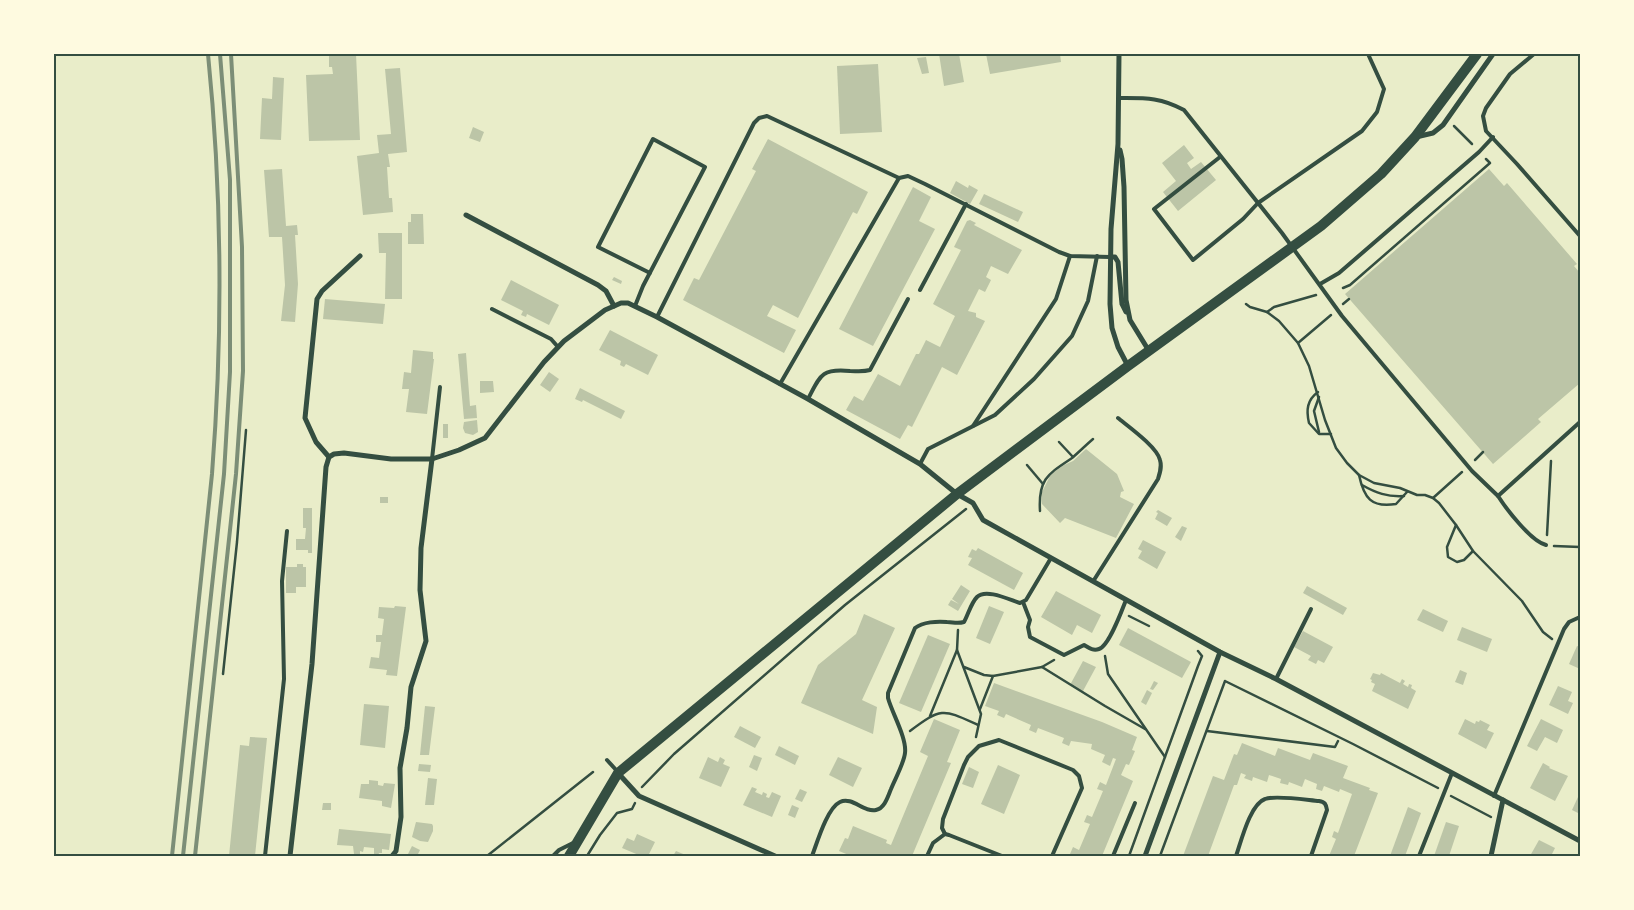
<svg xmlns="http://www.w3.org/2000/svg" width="1634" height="910" viewBox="0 0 1634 910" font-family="'Source Serif 4',serif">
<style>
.building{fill:#bcc5a7}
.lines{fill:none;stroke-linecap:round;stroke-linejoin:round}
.path{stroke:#344e41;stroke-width:2.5}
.service{stroke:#344e41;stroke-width:4}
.minor{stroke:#344e41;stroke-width:5}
.secondary{stroke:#344e41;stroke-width:10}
.rail{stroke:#7c8e77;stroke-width:4}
.neatline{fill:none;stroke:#344e41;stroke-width:2}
</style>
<rect width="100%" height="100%" fill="#e9edc9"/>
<g class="building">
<polygon points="329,54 356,54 360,140 309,141 306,75 333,74 332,67 329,67"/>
<polygon points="939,54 959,54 964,82 944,86"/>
<polygon points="986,54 1060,54 1061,62 990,74"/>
<polygon points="926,57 929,73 922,74 917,58"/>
<polygon points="878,64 882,132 840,134 837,66"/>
<polygon points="400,68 407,152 388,154 390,167 387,167 389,198 392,198 393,212 363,215 357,156 379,153 377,135 391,134 385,69"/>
<polygon points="273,77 284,78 281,140 260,139 262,98 272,99"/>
<polygon points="473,127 484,132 480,142 469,138"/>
<polygon points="768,139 868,192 857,214 853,212 798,318 773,305 767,316 796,330 784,353 683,300 694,278 699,280 756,171 752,169"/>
<polygon points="1184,145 1194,158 1187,163 1191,169 1201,162 1216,180 1178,211 1163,192 1176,181 1162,163"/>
<polygon points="282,169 286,226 297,225 298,235 295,235 298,284 295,322 281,321 285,285 282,237 269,237 264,170"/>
<polygon points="1489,169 1504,186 1507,183 1577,264 1574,266 1580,273 1580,383 1538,419 1541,422 1493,464 1345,294"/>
<polygon points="956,181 968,188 969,185 978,190 970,204 950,193"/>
<polygon points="913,187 931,197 919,221 935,229 873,346 839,329"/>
<polygon points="984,194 1023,212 1018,222 979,204"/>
<polygon points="411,214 423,214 424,244 408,244 408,222 411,222"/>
<polygon points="970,220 976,223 974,225 1022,250 1008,274 991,266 986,277 991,280 985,292 979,289 968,311 976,313 976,317 985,321 957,375 942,367 912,427 908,425 900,439 846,410 854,396 863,401 878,374 900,386 916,354 919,354 926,340 940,347 955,316 933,304 961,250 954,247 967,221"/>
<polygon points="378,233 402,233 402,299 385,299 386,253 379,253"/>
<polygon points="614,277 622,281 621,284 612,280"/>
<polygon points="511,280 559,305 549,325 527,314 526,317 521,315 523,311 501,300"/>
<polygon points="325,299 385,304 383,324 323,319"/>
<polygon points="610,330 658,355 648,375 626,364 624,367 620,365 621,361 599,350"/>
<polygon points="413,350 433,352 433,359 434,359 427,414 406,412 409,389 402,389 404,372 411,373"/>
<polygon points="466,353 470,406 476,405 477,418 464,419 458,354"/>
<polygon points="549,372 559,379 550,392 540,385"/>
<polygon points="480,381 493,381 494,392 480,393"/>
<polygon points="580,388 625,411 621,419 583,400 582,402 575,399"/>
<polygon points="477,420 478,432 473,435 465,433 463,428 464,422"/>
<rect x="443" y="424" width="5" height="14"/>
<polygon points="1086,449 1117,474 1124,491 1121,492 1120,497 1134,504 1116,538 1065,518 1060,523 1042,504 1042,492 1051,474 1064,465 1073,461"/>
<rect x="380" y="497" width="8" height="6"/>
<polygon points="303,508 312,508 312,553 308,553 308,550 296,550 296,539 305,539 306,528 303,528"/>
<polygon points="1158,510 1172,518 1167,526 1155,519 1158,513 1156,512"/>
<polygon points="1182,526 1187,528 1181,541 1175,537"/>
<polygon points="1143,540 1166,552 1157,569 1138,558 1142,551 1138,549"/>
<polygon points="978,548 1023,573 1014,590 968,565 972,558 968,557 972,549 976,551"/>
<polygon points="297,564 303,564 303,567 306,567 306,587 296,587 296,593 286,593 286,567 297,567"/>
<polygon points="961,585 970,591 958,611 948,605 951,600 959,604 952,599"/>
<polygon points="1307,586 1347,608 1343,615 1303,593"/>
<polygon points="1056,591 1101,615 1092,633 1077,625 1072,635 1041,617"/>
<polygon points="395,606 406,607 397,676 386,675 387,670 369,668 371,657 379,658 381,642 376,642 376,635 382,635 384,619 378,618 379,607 394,608"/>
<polygon points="989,606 1004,612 990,644 976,638"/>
<polygon points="1423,609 1448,621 1443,632 1417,620"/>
<polygon points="864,614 895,628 862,700 877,707 873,734 801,703 818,665 856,634"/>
<polygon points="1462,627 1492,639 1487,652 1457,640"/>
<polygon points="1128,628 1191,662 1182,678 1119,645"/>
<polygon points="1303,631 1333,647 1324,663 1318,660 1316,664 1308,660 1311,656 1294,647"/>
<polygon points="928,635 950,644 921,712 899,703"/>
<polygon points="1577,646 1580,647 1580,669 1569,664"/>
<polygon points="1083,661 1096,667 1083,691 1070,685"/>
<polygon points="1460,670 1467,673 1463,685 1455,682"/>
<polygon points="1373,673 1380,675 1381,673 1400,683 1402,679 1405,681 1403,684 1408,687 1409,684 1412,685 1411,688 1416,691 1408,709 1372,691 1375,684 1371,682 1372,680 1370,679"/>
<polygon points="1154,681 1158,683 1153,690 1150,689"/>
<polygon points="994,683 1102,722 1137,737 1132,750 1135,751 1129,765 1126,764 1121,775 1133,781 1102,856 1075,856 1070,854 1073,847 1079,850 1090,824 1084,822 1087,815 1092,817 1103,791 1097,789 1100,782 1106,785 1116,759 1113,758 1110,766 1102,762 1105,755 1091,749 1092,744 1071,741 1069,746 1062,743 1064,738 1038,728 1036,733 1029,730 1031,725 1006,714 1004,718 997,715 999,711 985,706"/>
<polygon points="1558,686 1572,692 1568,701 1573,703 1568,714 1549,705"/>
<polygon points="1147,690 1152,693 1146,705 1141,702"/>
<polygon points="364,704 389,706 385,748 360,745"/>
<polygon points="425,706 435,707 429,755 420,755"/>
<polygon points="934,719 960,730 947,762 951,763 912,856 885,856 881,854 880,856 851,856 839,851 845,838 848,839 853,826 887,840 886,843 891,845 928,756 920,752"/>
<polygon points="1465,719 1475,724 1476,721 1479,722 1480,720 1490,725 1487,730 1494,733 1486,749 1458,734"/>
<polygon points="1541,719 1563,730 1557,743 1545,737 1537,751 1527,746"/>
<polygon points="740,726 761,737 755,748 734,737"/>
<polygon points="250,737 267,738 255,856 229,856 240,745 249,746"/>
<polygon points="1242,743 1275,756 1278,748 1310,760 1313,753 1348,766 1343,778 1370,788 1369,790 1378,793 1354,856 1329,856 1336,839 1332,837 1334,831 1338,833 1352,794 1340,789 1339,792 1324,786 1322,791 1316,789 1317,784 1305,779 1302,787 1289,782 1288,785 1280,783 1281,779 1269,775 1267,782 1253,777 1252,781 1244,778 1246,775 1241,773 1237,785 1234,785 1208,856 1183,856 1213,776 1224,780 1234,754 1237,755"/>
<polygon points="779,746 799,756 795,765 775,755"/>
<polygon points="754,755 762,758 757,771 749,767"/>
<polygon points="708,757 718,762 720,757 725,760 723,764 730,767 721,787 699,778"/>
<polygon points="838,757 862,768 853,787 829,775"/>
<polygon points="1543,763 1550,767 1549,768 1568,776 1555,801 1530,788"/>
<polygon points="419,764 431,765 430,772 418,771"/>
<polygon points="998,765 1020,775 1004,814 981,804"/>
<polygon points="969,767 979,772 973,788 962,784"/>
<polygon points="428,778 437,779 434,805 425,805"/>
<polygon points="369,780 378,781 378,785 383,786 384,783 395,784 391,808 382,806 382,801 359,798 361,784 369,784"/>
<polygon points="752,787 757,789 755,792 762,795 763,792 767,794 766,797 769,798 772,792 781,796 772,817 743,805"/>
<polygon points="800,789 807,792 802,802 795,799"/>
<polygon points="1578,797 1580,798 1580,814 1572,810"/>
<polygon points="323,803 331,803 331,810 322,810"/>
<polygon points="792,805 799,808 795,818 788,815"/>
<polygon points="1408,807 1421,813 1405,856 1390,856"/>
<polygon points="416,822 432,824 433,826 433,831 428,842 420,841 412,837"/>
<polygon points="1446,822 1459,826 1449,856 1434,856"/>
<polygon points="339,829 391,834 389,850 382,849 382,853 379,853 378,856 374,856 374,848 364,847 363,852 360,851 360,855 354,854 353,846 337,845"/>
<polygon points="637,834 655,842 648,856 641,856 622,848 627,838 634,841"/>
<polygon points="1539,840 1555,848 1551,856 1530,856"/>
<polygon points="412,846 420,850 417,856 407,856"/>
<polygon points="676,851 688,856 673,856"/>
</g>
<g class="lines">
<g class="path">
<polyline points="1454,126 1472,144"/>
<polyline points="1343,288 1350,285 1490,163 1486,159"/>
<polyline points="1246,304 1250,307 1267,312 1279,321 1298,343 1309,366 1325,420 1336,448 1347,463 1359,475 1374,483 1400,488 1417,495 1425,495 1433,498 1439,503 1456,525 1473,551 1522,601 1543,632 1552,639"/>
<polyline points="1343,304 1349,299"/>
<polyline points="1267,312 1274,307 1316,295"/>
<polyline points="1298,343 1331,315"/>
<path d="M1318,392C1307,400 1306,410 1309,423L1319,434H1331"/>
<polyline points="1319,432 1314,411 1319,397"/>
<polyline points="1059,442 1073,457"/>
<polyline points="1475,460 1483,452"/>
<polyline points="1027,465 1043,484"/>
<path d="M1359,475C1364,498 1371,508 1396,504L1407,492"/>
<path d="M1362,485C1376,493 1387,497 1404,496"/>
<polyline points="1433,498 1462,472"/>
<path d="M1040,511C1038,479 1048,474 1072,458C1079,452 1086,445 1093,439"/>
<polyline points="1456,525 1447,547 1448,557 1457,562 1464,560 1473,551"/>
<polyline points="1547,535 1551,461"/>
<polyline points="1554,546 1580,547"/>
<polyline points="1129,616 1149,626"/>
<polyline points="958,630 957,650 981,714 976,737"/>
<polyline points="1105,656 1108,674 1165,757"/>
<polyline points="964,667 984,675 993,676"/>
<polyline points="1042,667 1105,706 1145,729"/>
<polyline points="223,674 237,542 246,430"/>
<polyline points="980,709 993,676 1042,667 1054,660"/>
<polyline points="930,716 957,650"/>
<path d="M910,731C942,707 943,709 978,725"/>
<polyline points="1207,731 1335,747 1338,741"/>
<polyline points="642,787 674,754 845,605 966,509"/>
<polyline points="1451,796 1491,817"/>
<polyline points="487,856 593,772"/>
<polyline points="587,856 600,835 617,813 632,809 635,803"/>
<polyline points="1129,856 1198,666 1202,656 1198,651"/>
<polyline points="1160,856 1225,681 1353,744 1438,788"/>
</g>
<g class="service">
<polyline points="1534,54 1510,74 1486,108 1483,116 1486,131 1517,164 1580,236"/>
<path d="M1119,98C1145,98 1160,97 1184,110L1282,233L1342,316L1472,471L1498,496L1580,422"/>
<polyline points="1220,157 1154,209 1193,260 1243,219 1258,203 1362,131 1377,112 1384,89 1368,54"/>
<polyline points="1320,284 1339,273 1479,152 1493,137"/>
<polyline points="920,290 966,204"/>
<polyline points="635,306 643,286 705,167 653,139 598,247 650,273"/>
<polyline points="492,309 551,339 558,347"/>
<polyline points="657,317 754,123 759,118 767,116 899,178"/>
<polyline points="780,384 899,178 908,176 925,184 1059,252 1070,256 1110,257"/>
<path d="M808,399C820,376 821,368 850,371C857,371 863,372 870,370L908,299"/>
<polyline points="973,426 1056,299 1070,256"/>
<polyline points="432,459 440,387"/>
<polyline points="920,464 928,449 995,415 1034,379 1072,336 1088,301 1097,256"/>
<path d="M1498,496C1507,510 1531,541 1546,545"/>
<path d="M1094,580L1158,479C1160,473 1162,467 1160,460C1157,447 1129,427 1118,418"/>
<path d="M1023,602L1030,620L1028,627L1030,637L1064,655L1084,645C1089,648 1093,651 1099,649C1109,646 1122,610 1126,600"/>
<polyline points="1276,679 1311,609"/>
<polyline points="607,760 617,771"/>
<polyline points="1494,796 1564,629 1569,622 1580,617"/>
<polyline points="945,834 942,828 943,819 964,765 968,757 979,746 999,740 1073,770 1079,776 1082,788 1052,856"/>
<polyline points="265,856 284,679 282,581 287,531"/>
<polyline points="553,856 559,850 573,843"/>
<path d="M812,856C817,843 827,808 840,802C852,796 864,813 876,810C885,808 888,796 891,789C895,779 904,763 905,753C907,738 892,713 888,698V693L915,628C923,622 937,621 947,622C953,622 957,624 964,622C968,615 971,603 977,597C986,588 1010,600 1020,603L1026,600L1051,558"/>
<polyline points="927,856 933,843 945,834 949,835 1002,856"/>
<polyline points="1113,856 1135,803"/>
<path d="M1236,856C1241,842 1250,804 1265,799C1275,795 1307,800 1319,801C1325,802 1326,804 1327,810L1311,856"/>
<polyline points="1419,856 1452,773"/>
</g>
<g class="minor">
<polyline points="1119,54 1118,144 1111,229 1110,304 1112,328 1118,347 1128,366"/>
<polyline points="1416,137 1433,133 1443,125 1493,54"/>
<polyline points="1120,150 1122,159 1124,187 1126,300 1130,320 1149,351"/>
<polyline points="466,215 598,285 606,291 614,306"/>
<polyline points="1110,257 1115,257 1118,262 1122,304 1126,312"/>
<polyline points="329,457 316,442 305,418 317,299 322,291 360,256"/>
<polyline points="618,773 639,796 775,856"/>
<polyline points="290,856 312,664 326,467 329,457 334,454 344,453 391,459 432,459 459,450 485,438 544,362 564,341 605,310 621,303 628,303 657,317 808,399 920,464 957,494 973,503 983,520 1220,652 1276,679 1580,841"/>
<polyline points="392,856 396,851 401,817 400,768 407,728 411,687 426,641 420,590 421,548 432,459"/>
<polyline points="1145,856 1220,652"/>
<polyline points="1491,856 1503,800"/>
</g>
<polyline class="secondary" points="569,856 618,773 957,494 1128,366 1321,226 1381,174 1415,137 1477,54"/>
<g class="rail">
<path d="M172,856L212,474C223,334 222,193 208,54"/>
<polyline points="183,856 224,474 230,372 230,180 220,54"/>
<polyline points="195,856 236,474 243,371 242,247 231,54"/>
</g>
</g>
<rect width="1634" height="910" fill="none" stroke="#fefae0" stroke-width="110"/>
<rect x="55" y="55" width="1524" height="800" class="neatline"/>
</svg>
